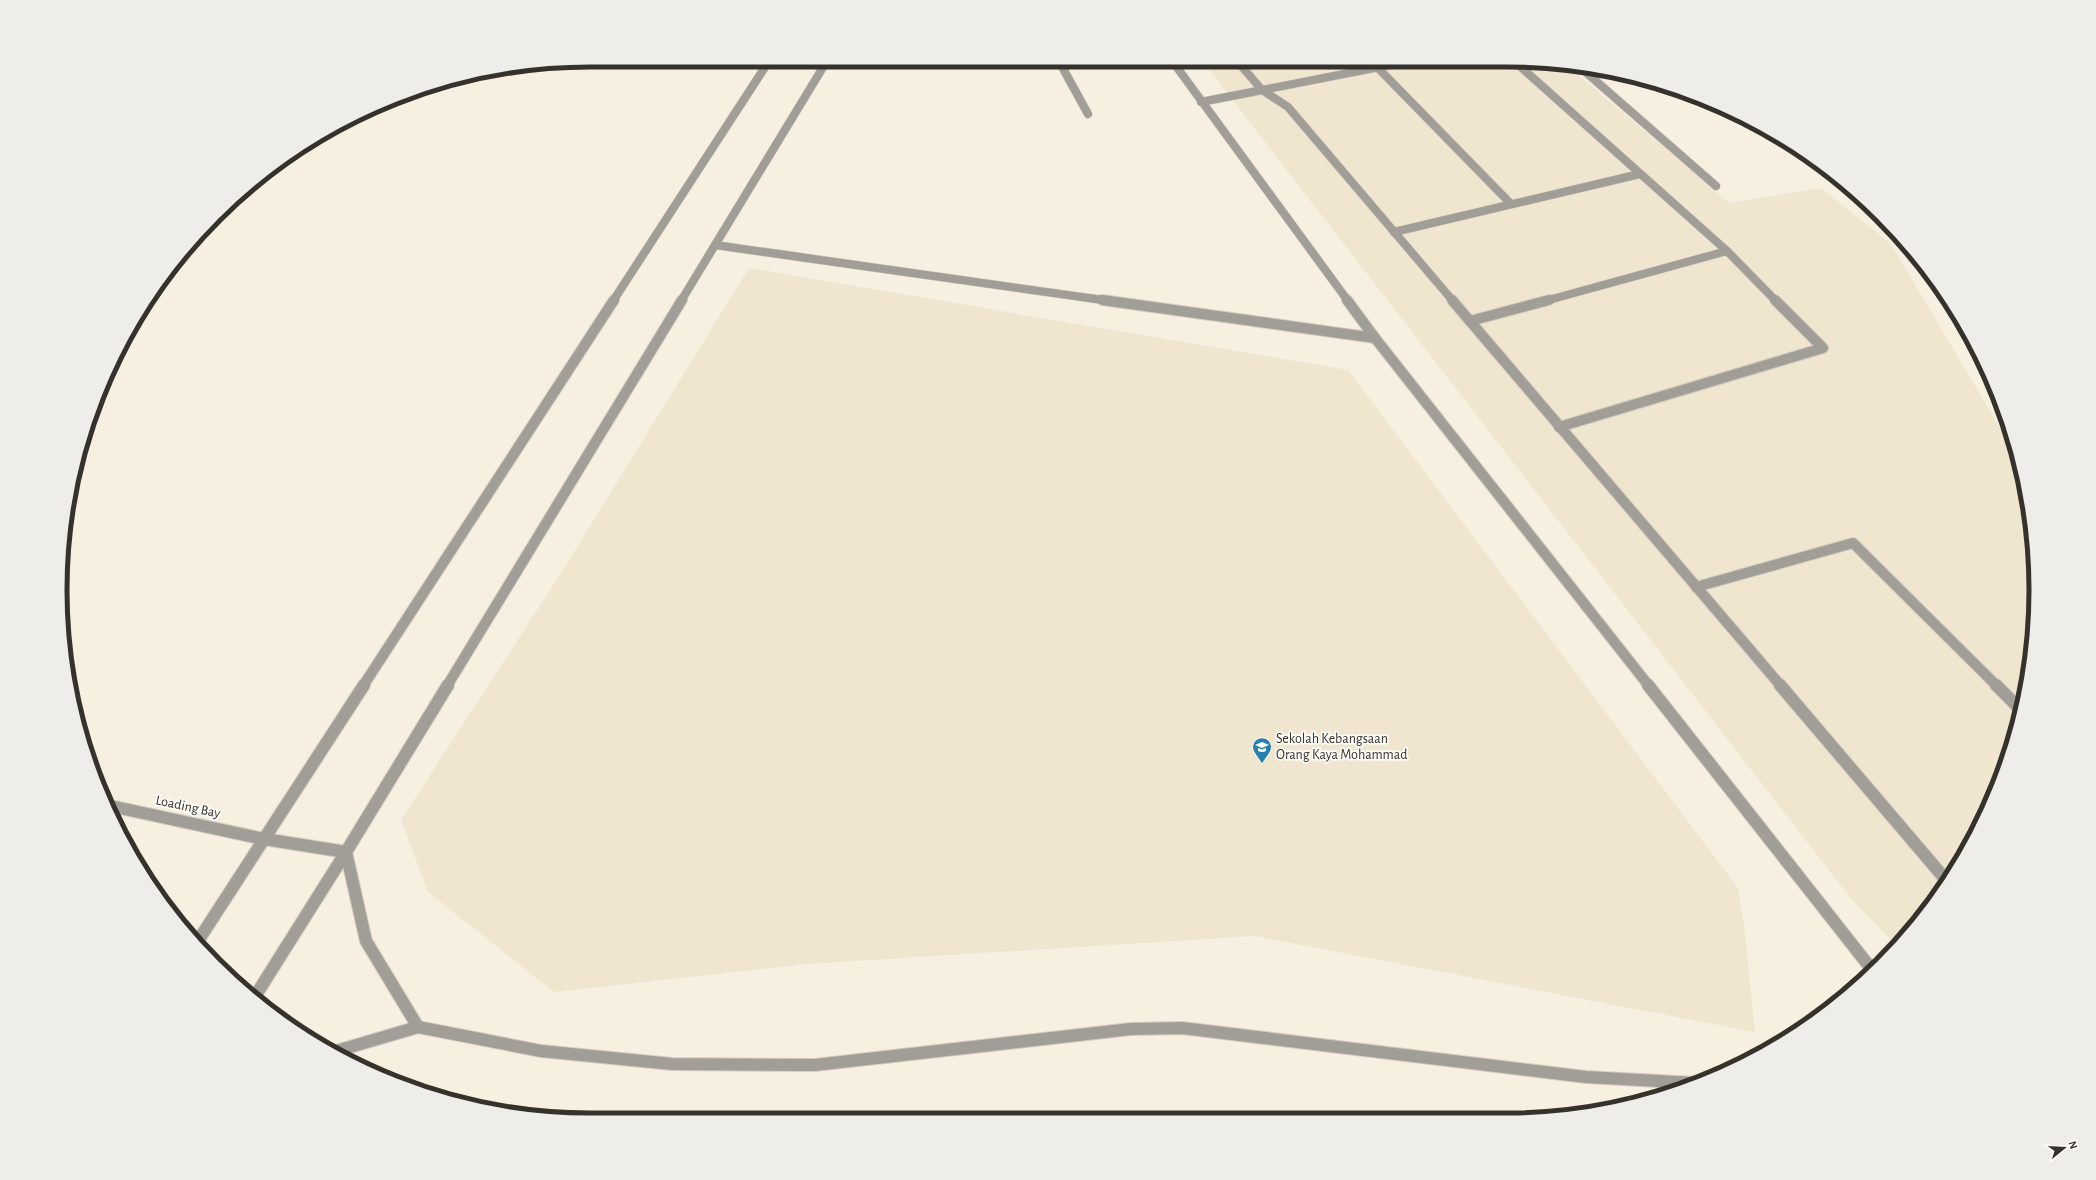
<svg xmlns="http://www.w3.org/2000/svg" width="2096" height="1180" viewBox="0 0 2096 1180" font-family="'Alegreya Sans',sans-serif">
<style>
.built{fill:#f0e5cf}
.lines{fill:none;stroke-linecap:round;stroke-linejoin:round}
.minor-far2-casing{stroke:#d4cdc0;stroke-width:9}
.minor-far1-casing{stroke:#d4cdc0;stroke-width:12}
.minor-casing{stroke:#d4cdc0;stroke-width:14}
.minor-far2{stroke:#a19e97;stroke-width:8}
.minor-far1{stroke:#a19e97;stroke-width:10}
.minor{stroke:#a19e97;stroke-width:12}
.labels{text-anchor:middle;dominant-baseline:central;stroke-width:3.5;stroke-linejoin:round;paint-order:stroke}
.poi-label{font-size:14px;fill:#35322c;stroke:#fffdfa;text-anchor:start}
.street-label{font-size:14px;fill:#35322c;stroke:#fffdfa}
.rim{fill:none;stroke:#35322c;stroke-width:5}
</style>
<rect width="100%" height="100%" fill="#f7efe0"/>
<g class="built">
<polygon points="1540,61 1567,65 1729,203 1821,188 1891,244 2019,460 2035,556 2031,659 2008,761 1965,855 1896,945 1852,900 1203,62"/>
<polygon points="749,268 1348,370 1738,888 1745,933 1755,1032 1255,936 807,964 554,992 428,892 401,820 563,570"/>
</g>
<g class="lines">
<g class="minor-far2-casing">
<g id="minor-far2">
<polyline points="1514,61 1727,251 1776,301"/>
<polyline points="1173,62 1348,301"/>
<polyline points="1238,62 1262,90 1288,107 1453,301"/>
<polyline points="1060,63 1088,114"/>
<polyline points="1377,67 1511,204"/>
<polyline points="1581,68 1716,186"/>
<polyline points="1201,102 1405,62"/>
<polyline points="1394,232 1640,174"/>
<polyline points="715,245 1110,301"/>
<polyline points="613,301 767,64"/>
<polyline points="681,301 825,64"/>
<polyline points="1545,301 1727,251"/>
</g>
</g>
<g class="minor-far1-casing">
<g id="minor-far1">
<polyline points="1102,300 1375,338"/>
<polyline points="1347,300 1375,338 1649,686"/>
<polyline points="1452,300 1781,686"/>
<polyline points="1470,321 1549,300"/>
<polyline points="1559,427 1823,348 1775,300"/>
<polyline points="1696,587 1853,543 1997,686"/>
<polyline points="363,686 614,300"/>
<polyline points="447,686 682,300"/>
</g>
</g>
<g class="minor-casing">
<g id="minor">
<polyline points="1648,685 1873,971"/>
<polyline points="1780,685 1946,880"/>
<polyline points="1996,685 2020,709"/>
<polyline points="106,805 264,839 346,852 366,941 418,1027"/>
<polyline points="196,944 364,685"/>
<polyline points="254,998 346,852 448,685"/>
<polyline points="333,1052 418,1027 541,1051 672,1064 815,1065 1131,1029 1182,1028 1586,1077 1695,1083"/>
</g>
</g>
<use href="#minor-far2" class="minor-far2"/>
<use href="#minor-far1" class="minor-far1"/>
<use href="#minor" class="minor"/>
</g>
<defs>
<g id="school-pin" transform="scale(1)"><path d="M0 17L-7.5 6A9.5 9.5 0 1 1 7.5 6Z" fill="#2580ae" stroke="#fffdfa"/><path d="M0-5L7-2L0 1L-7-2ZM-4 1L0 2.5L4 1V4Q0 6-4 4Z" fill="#fff"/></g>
</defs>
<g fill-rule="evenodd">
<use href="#school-pin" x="1262" y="747"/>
</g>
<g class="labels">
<g class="poi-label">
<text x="1276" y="739">Sekolah Kebangsaan<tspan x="1276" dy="16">Orang Kaya Mohammad</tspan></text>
</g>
<g class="street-label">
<text transform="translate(188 807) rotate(12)">Loading Bay</text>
</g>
</g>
<path d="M0 0H2096V1180H0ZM590 67H1506A523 523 0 0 1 2029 590V590A523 523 0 0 1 1506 1113H590A523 523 0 0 1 67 590V590A523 523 0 0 1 590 67Z" fill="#efedea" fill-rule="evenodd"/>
<path class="rim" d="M590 67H1506A523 523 0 0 1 2029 590V590A523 523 0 0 1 1506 1113H590A523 523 0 0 1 67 590V590A523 523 0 0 1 590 67Z"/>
<g transform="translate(2064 1148) rotate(72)" stroke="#fffdfa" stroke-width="3" paint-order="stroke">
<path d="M0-3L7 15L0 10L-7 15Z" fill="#35322c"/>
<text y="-6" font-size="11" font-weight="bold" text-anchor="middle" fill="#35322c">N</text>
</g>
</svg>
